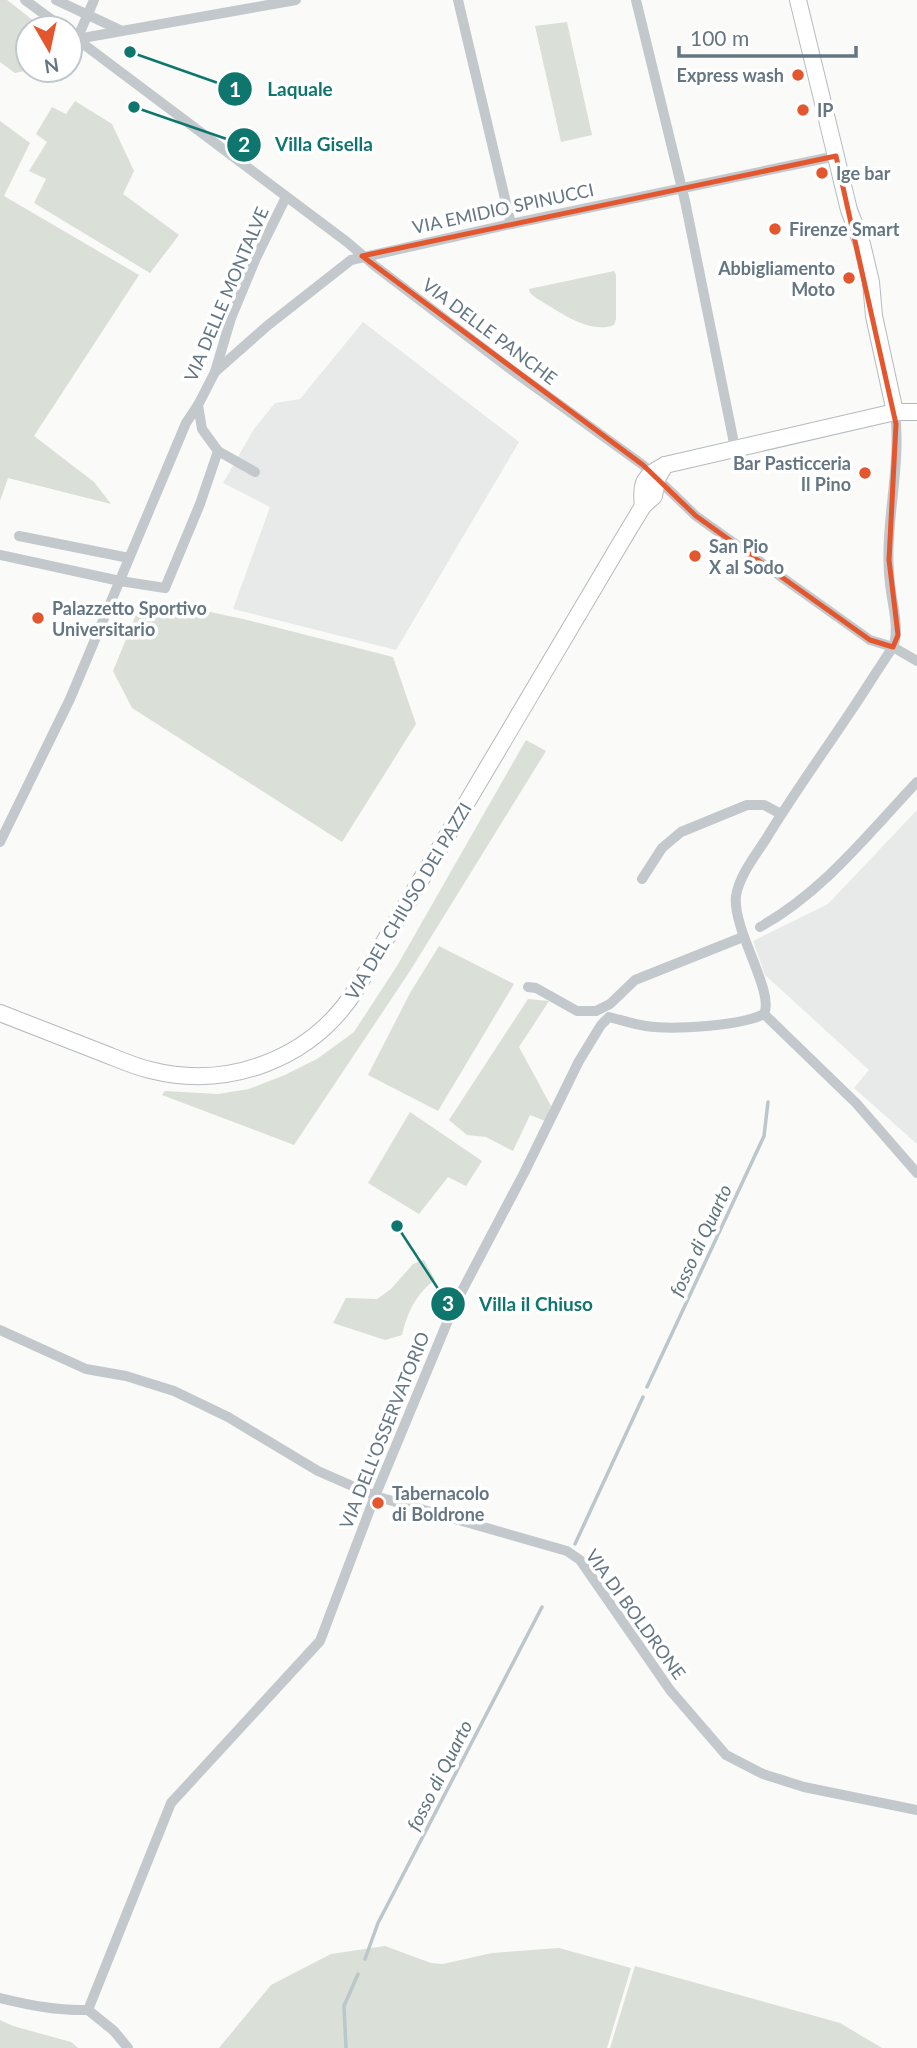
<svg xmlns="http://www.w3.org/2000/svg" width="917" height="2048" viewBox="0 0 917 2048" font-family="Lato,sans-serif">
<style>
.built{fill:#e8e9e9}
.green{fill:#dadfd7}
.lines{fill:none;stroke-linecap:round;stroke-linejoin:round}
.stream{stroke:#bbc7cb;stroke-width:3.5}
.secondary-casing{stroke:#b3babf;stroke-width:18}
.street{stroke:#c3c8cc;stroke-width:10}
.secondary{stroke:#fff;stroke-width:16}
.marked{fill:none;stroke:#e4572e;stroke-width:5;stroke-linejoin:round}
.poi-dot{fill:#e4572e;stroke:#fff;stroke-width:2.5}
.labels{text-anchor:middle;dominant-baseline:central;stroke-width:7;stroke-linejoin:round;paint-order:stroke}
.poi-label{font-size:18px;font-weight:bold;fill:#657683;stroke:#fff;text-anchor:start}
.street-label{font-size:18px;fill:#657683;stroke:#fff}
.water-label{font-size:19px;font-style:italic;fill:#60757c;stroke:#fff}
.leader{fill:none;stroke:#0f766e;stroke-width:2.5}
.callout-dot{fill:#0f766e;stroke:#fff;stroke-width:2.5}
.mark-label{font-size:21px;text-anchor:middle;font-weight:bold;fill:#fff}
.callout-label{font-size:19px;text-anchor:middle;font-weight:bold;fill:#0f766e;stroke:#fff;stroke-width:7;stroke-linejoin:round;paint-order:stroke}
</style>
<rect width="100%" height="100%" fill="#fafaf8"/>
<g class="built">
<polygon points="363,322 519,442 396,650 233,609 270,507 223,483 254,429 275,403 300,399"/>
<polygon points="917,810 917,1144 854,1088 869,1070 765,975 753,941 828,904"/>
</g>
<g class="green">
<polygon points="0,0 7,0 43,28 28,28 29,70 15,73 0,62"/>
<polygon points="567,22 592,135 561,142 535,26"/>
<polygon points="75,101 112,124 134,171 123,194 179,235 150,273 34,203 46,179 29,171 47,142 36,134 52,107 66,114"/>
<polygon points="0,121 30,143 4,196 139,275 34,436 94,482 111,504 8,478 0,501"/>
<path d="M614,271L616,275V319L614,325C589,335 557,310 536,298L530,293L529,289Z"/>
<polygon points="173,604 243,619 393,657 416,724 342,842 132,708 113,671 140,605 171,613"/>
<polygon points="526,740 546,751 410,971 294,1145 162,1095 165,1091 218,1094 249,1089 285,1075 317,1059 354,1032 397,966"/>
<polygon points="439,946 514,984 438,1111 368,1075 410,993"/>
<polygon points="528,999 549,1001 519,1047 551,1106 545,1121 530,1115 513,1151 486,1137 467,1135 449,1120"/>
<polygon points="410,1112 482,1161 466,1186 448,1177 419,1214 368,1183"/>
<path d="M424,1260L435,1280C416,1293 407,1314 402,1335L385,1340L333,1323L346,1298L377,1299L391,1289L413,1264Z"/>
<polygon points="385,1946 431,1963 443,1964 492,1953 559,1948 631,1968 607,2048 219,2048 271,1985 331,1954"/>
<polygon points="635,1966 840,2023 882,2048 610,2048"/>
<polygon points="0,2020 13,2026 71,2042 78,2048 0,2048"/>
</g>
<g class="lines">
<g class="stream">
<polyline points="647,1387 764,1136 768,1102"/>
<polyline points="575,1544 643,1397"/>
<polyline points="365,1959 378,1923 542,1607"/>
<polyline points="346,2048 344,2006 358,1974"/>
</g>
<g class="secondary-casing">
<g id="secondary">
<polyline points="798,0 849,210 862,244 871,282 874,316 895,412"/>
<path d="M643,506C640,482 644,476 665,465L895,412H917"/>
<path d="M0,1013C33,1026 67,1039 100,1052C116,1058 133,1066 150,1070C229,1090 311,1059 355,991L623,539L643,506L654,496L657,479L665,465"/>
</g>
</g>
<g class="street">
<polyline points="25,0 63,28"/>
<polyline points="56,0 120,30"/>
<polyline points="458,0 511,224"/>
<polyline points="636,0 685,201 735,448"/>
<path d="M70,34L347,242L375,266L513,371L643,465L696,516L870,640L893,647C878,669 864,692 849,714C821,756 792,796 766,839C755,856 739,876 736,896C732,929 775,992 764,1014"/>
<polyline points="77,39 296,0"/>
<polyline points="77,39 94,0"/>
<polyline points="215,372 267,326 351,260 511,224 836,156"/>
<polyline points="198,405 202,429 218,451 255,472"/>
<path d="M895,412C902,470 883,526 890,584C892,604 900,628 893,647L917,661"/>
<polyline points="19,536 129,558"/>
<polyline points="0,555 120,581 165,588 200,504 218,451"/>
<polyline points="0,842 70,699 186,423 198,405 215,372 231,318 256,258 286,197"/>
<polyline points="642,879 662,848 681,832 747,805 764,805 781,814"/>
<path d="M760,927C823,892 868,834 917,782"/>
<polyline points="528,987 536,988 577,1011 596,1011 610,1004 635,980 743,937"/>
<polyline points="764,1014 856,1103 917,1173"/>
<polyline points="0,1330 86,1369 126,1376 174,1391 228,1417 318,1471 375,1496 567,1551 580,1560 670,1690 726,1755 763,1774 804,1787 917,1810"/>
<path d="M0,1998C29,2005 58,2011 88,2010"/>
<path d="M128,2048L114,2031L88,2010L171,1803L320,1641L375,1496L454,1306L524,1173L579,1061L601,1025L609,1017C621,1020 633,1024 646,1026C672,1030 742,1026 764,1014"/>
</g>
<use href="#secondary" class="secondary"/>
</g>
<path class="marked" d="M836,156L896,424L889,560L898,635L893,647L870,640L696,516L643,465L362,256Z"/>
<g class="poi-dot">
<circle cx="798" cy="75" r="7"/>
<circle cx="803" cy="110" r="7"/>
<circle cx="822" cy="173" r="7"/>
<circle cx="775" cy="229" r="7"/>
<circle cx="849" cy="278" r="7"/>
<circle cx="865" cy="473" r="7"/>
<circle cx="695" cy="556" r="7"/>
<circle cx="38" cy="618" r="7"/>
<circle cx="378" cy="1503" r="7"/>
</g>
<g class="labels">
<g class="poi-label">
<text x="784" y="75" text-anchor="end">Express wash</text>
<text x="817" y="110">IP</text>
<text x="836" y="173">Ige bar</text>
<text x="789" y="229">Firenze Smart</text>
<text x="835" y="268" text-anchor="end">Abbigliamento<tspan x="835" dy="21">Moto</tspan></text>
<text x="851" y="463" text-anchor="end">Bar Pasticceria<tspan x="851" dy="21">Il Pino</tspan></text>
<text x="709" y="546">San Pio<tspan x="709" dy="21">X al Sodo</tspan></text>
<text x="52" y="608">Palazzetto Sportivo<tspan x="52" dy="21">Universitario</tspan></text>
<text x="392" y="1493">Tabernacolo<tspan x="392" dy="21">di Boldrone</tspan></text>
</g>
<g class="street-label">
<text transform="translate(503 208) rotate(-12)">VIA EMIDIO SPINUCCI</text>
<text transform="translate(226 294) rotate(-67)">VIA DELLE MONTALVE</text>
<text transform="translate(490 331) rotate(37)">VIA DELLE PANCHE</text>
<text transform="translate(408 901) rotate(-59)">VIA DEL CHIUSO DEI PAZZI</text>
<text transform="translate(384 1430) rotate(-68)">VIA DELL'OSSERVATORIO</text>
<text transform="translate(636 1614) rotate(54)">VIA DI BOLDRONE</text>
</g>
<g class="water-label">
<text transform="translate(700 1240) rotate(-65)">fosso di Quarto</text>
<text transform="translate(439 1775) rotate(-63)">fosso di Quarto</text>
</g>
</g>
<path class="leader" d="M130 52L235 89M134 107L244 145M397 1226L448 1304"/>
<g class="callout-dot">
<circle cx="130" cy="52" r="7"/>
<circle cx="134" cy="107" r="7"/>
<circle cx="397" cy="1226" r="7"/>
<circle cx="235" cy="89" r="18"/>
<circle cx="244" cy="145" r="18"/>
<circle cx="448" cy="1304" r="18"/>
</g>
<g class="mark-label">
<text x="235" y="97">1</text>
<text x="244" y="152">2</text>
<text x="448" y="1311">3</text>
</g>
<g class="callout-label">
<text x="300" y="96">Laquale</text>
<text x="324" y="151">Villa Gisella</text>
<text x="536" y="1311">Villa il Chiuso</text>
</g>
<g transform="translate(49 49) rotate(171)"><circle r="33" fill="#ffffff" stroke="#c1c8cd" stroke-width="2"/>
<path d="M0-5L12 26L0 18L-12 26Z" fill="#e4572e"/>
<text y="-10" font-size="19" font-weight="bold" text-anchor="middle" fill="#657683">N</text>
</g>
<path d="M679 46v10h177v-10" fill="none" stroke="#657683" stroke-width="3.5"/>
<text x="690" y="46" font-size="21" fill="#657683" stroke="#ffffff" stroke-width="5" paint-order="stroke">100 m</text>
</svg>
